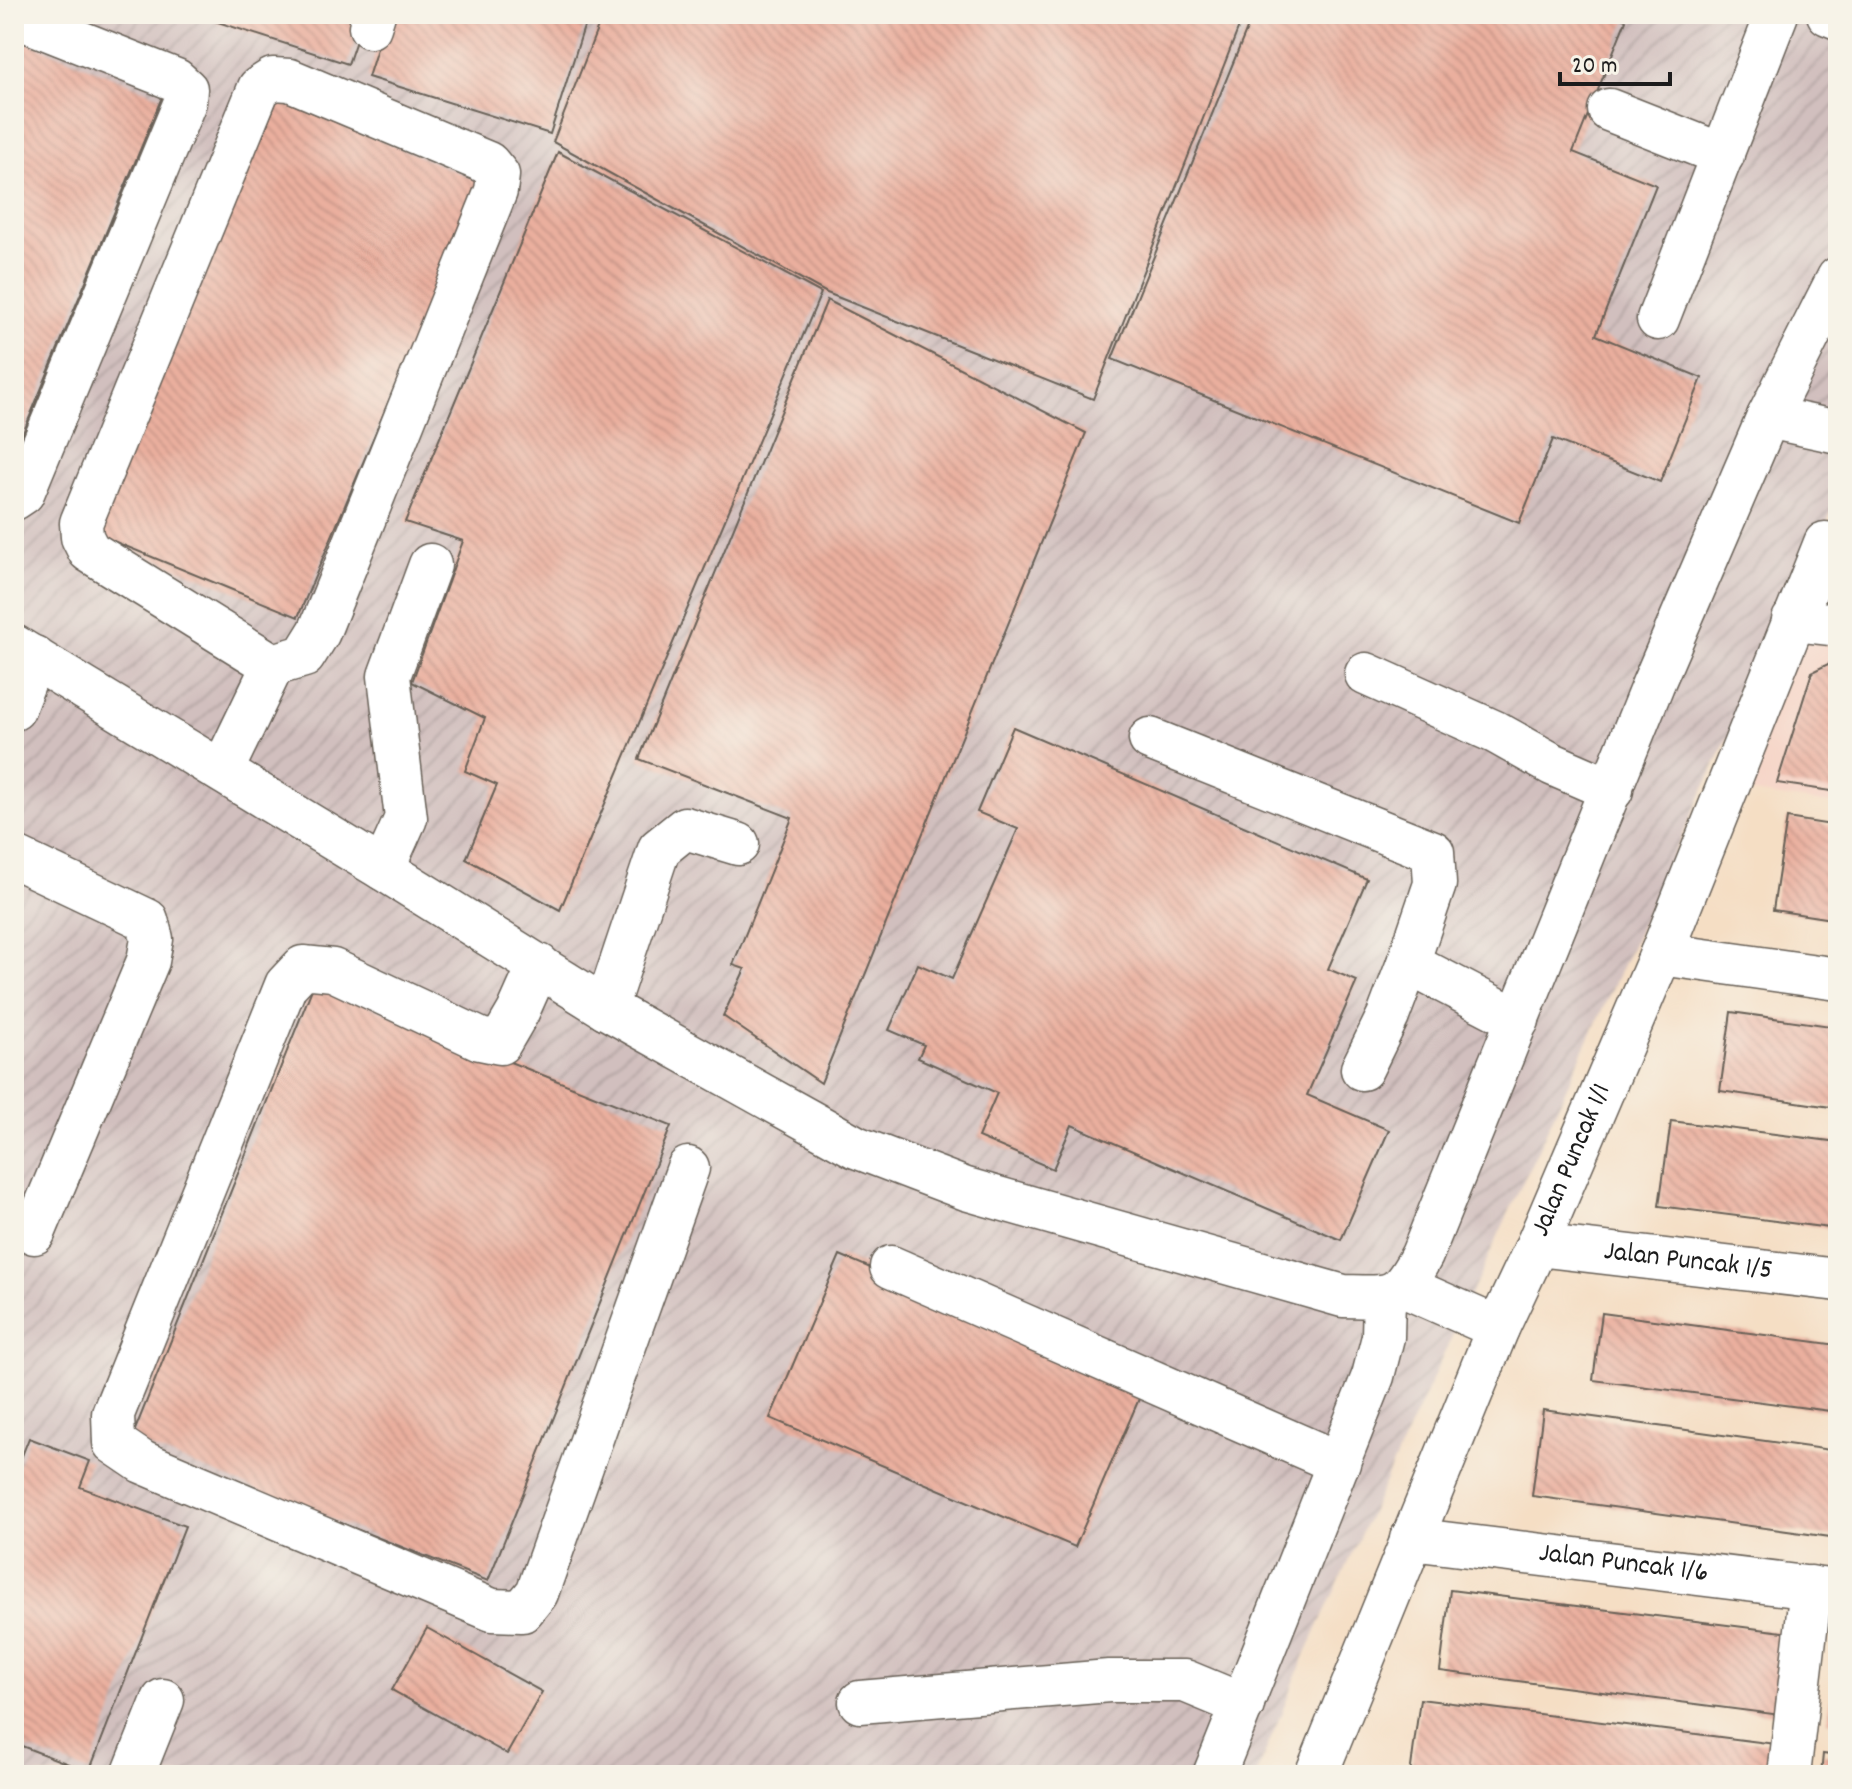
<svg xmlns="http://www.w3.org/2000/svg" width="1852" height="1789" viewBox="0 0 1852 1789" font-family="Dekko,sans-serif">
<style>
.built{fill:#f6d2c4}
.industrial{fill:url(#industrial-furrows)}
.building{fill:url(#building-back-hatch)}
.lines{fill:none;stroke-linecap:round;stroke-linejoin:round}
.minor-casing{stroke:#686057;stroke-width:45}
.minor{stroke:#fff;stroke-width:42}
.labels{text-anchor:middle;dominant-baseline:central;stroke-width:6;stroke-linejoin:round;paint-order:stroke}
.street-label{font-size:28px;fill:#1c1c1c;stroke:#f7f3e8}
</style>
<defs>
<pattern id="industrial-furrows" width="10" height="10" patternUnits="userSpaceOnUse" patternTransform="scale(2)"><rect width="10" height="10" fill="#d1bfbe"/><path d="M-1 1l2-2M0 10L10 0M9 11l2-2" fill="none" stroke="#b3a4a3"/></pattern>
<pattern id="building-back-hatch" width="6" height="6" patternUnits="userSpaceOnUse" patternTransform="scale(2)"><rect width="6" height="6" fill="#eaaf9e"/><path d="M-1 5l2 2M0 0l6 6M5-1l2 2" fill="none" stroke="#c89688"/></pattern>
</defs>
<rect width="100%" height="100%" fill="#f7f3e8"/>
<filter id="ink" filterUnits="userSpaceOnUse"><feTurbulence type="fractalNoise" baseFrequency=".0125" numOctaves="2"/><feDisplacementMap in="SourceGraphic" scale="16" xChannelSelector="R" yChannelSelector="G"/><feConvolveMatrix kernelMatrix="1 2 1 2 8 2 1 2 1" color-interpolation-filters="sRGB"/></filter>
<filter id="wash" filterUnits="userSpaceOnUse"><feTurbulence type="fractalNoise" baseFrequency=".006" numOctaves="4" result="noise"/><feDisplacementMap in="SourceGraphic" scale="32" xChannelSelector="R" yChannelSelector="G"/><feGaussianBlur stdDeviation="1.8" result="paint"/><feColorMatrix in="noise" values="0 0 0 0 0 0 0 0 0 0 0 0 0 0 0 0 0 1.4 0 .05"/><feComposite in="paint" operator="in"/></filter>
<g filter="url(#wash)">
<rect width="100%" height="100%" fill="#f5dec4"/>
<polygon class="built" points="1802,633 1838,637 1838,805 1739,791"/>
<polygon class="industrial" points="14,14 1838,14 1838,498 1305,1655 1256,1775 14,1775"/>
<g id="blocks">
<g class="building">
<polygon points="193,14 365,14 348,64"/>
<polygon points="388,14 588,14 550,134 368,77"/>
<polygon points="603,14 1244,14 1093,399 827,293 553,142"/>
<polygon points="1253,14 1612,14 1626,20 1573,152 1656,185 1596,335 1702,378 1660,482 1553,439 1519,523 1112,359"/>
<polygon points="14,37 162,97 14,455"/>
<polygon points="278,98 481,182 298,617 96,534"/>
<polygon points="558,152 821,293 560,910 466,859 497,785 465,771 485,718 412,682 463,541 405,522"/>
<polygon points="827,300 1086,433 821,1083 723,1016 745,969 733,965 792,818 639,759"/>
<polygon points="1838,659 1838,792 1777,783 1812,672"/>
<polygon points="1013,727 1367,879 1328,969 1357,981 1307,1095 1389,1130 1341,1240 1072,1125 1053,1169 978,1137 997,1093 918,1058 924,1045 889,1030 918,964 952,979 1018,829 977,812"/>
<polygon points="1787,818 1838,826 1838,920 1773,910"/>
<polygon points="314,984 671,1126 488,1581 131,1440"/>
<polygon points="1731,1012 1838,1027 1838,1108 1720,1091"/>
<polygon points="1671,1121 1838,1142 1838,1229 1659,1206"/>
<polygon points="840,1255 1145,1385 1075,1547 770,1418"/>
<polygon points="1602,1313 1838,1345 1838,1412 1593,1380"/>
<polygon points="1543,1410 1838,1451 1838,1538 1532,1496"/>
<polygon points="29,1438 90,1461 80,1487 185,1526 89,1772 14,1743 14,1476"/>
<polygon points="1450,1590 1799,1634 1788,1716 1440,1671"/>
<polygon points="427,1628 542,1692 507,1754 392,1690"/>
<polygon points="1836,1658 1838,1658 1838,1722 1828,1721"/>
<polygon points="1420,1699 1791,1746 1787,1775 1410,1775"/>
<polygon points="1823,1754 1838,1756 1838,1775 1821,1775"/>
</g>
</g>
</g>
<g filter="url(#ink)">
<use href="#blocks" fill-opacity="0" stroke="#686057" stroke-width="2"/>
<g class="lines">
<g class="minor-casing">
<g id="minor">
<polyline points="1828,14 1838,18"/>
<polyline points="14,16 176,80 186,89 185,102 23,493 14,499"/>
<polyline points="370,27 374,14"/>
<polygon points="273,79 290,80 488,163 498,175 496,191 319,632 304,656 273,665 89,551 82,537 81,523 259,88"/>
<polyline points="1609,110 1723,155"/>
<polyline points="1658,319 1777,14"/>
<polyline points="1768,417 1838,432"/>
<polyline points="1793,620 1838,625"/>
<path d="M14,646L383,869L606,1008L856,1147L966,1189L1343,1296C1394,1297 1397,1301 1422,1255L1653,684L1768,417L1838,278"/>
<polyline points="1366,674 1495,732 1552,764 1612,790"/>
<polyline points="14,709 34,657"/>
<polyline points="1150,739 1433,852 1435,884 1408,963"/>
<polyline points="222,771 273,665"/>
<polyline points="14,857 147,920 152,939 148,961 34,1233"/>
<polyline points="383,869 406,818 389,676 430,565"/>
<polyline points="1661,954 1838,979"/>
<polyline points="539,965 518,1012 500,1043 480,1039 333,970 303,967 286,985 113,1414 114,1443 142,1462 492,1610 522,1611 537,1593 688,1168"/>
<polyline points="606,1008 659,849 685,828 738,844"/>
<polyline points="1362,1069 1388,1016 1408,963 1518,1020"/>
<path id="s1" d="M1537,1245L1838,1280"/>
<polyline points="891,1267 1339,1463"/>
<polyline points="1405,1287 1498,1328"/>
<path id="s2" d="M1411,1539L1838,1591"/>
<polyline points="860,1702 1109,1681 1185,1681 1243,1705"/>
<polyline points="133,1775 163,1700"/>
<polyline points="1214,1775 1373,1376 1383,1337 1384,1297"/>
<path id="s3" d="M1316,1775L1498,1328L1537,1245L1661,954L1825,543L1838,545"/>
<polyline points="1789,1775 1811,1587"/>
</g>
</g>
<use href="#minor" class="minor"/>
</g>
</g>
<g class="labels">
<g class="street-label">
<text stroke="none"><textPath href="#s3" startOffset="666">Jalan Puncak 1/1</textPath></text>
<text stroke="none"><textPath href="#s1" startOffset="152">Jalan Puncak 1/5</textPath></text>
<text stroke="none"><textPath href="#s2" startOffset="214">Jalan Puncak 1/6</textPath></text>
</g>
</g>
<rect width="1852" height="1789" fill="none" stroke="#f7f3e8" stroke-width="48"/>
<path d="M1560 72v12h110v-12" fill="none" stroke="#1c1c1c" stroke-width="4"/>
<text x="1572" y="72" font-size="24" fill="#1c1c1c" stroke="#f7f3e8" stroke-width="6" paint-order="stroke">20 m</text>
</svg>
